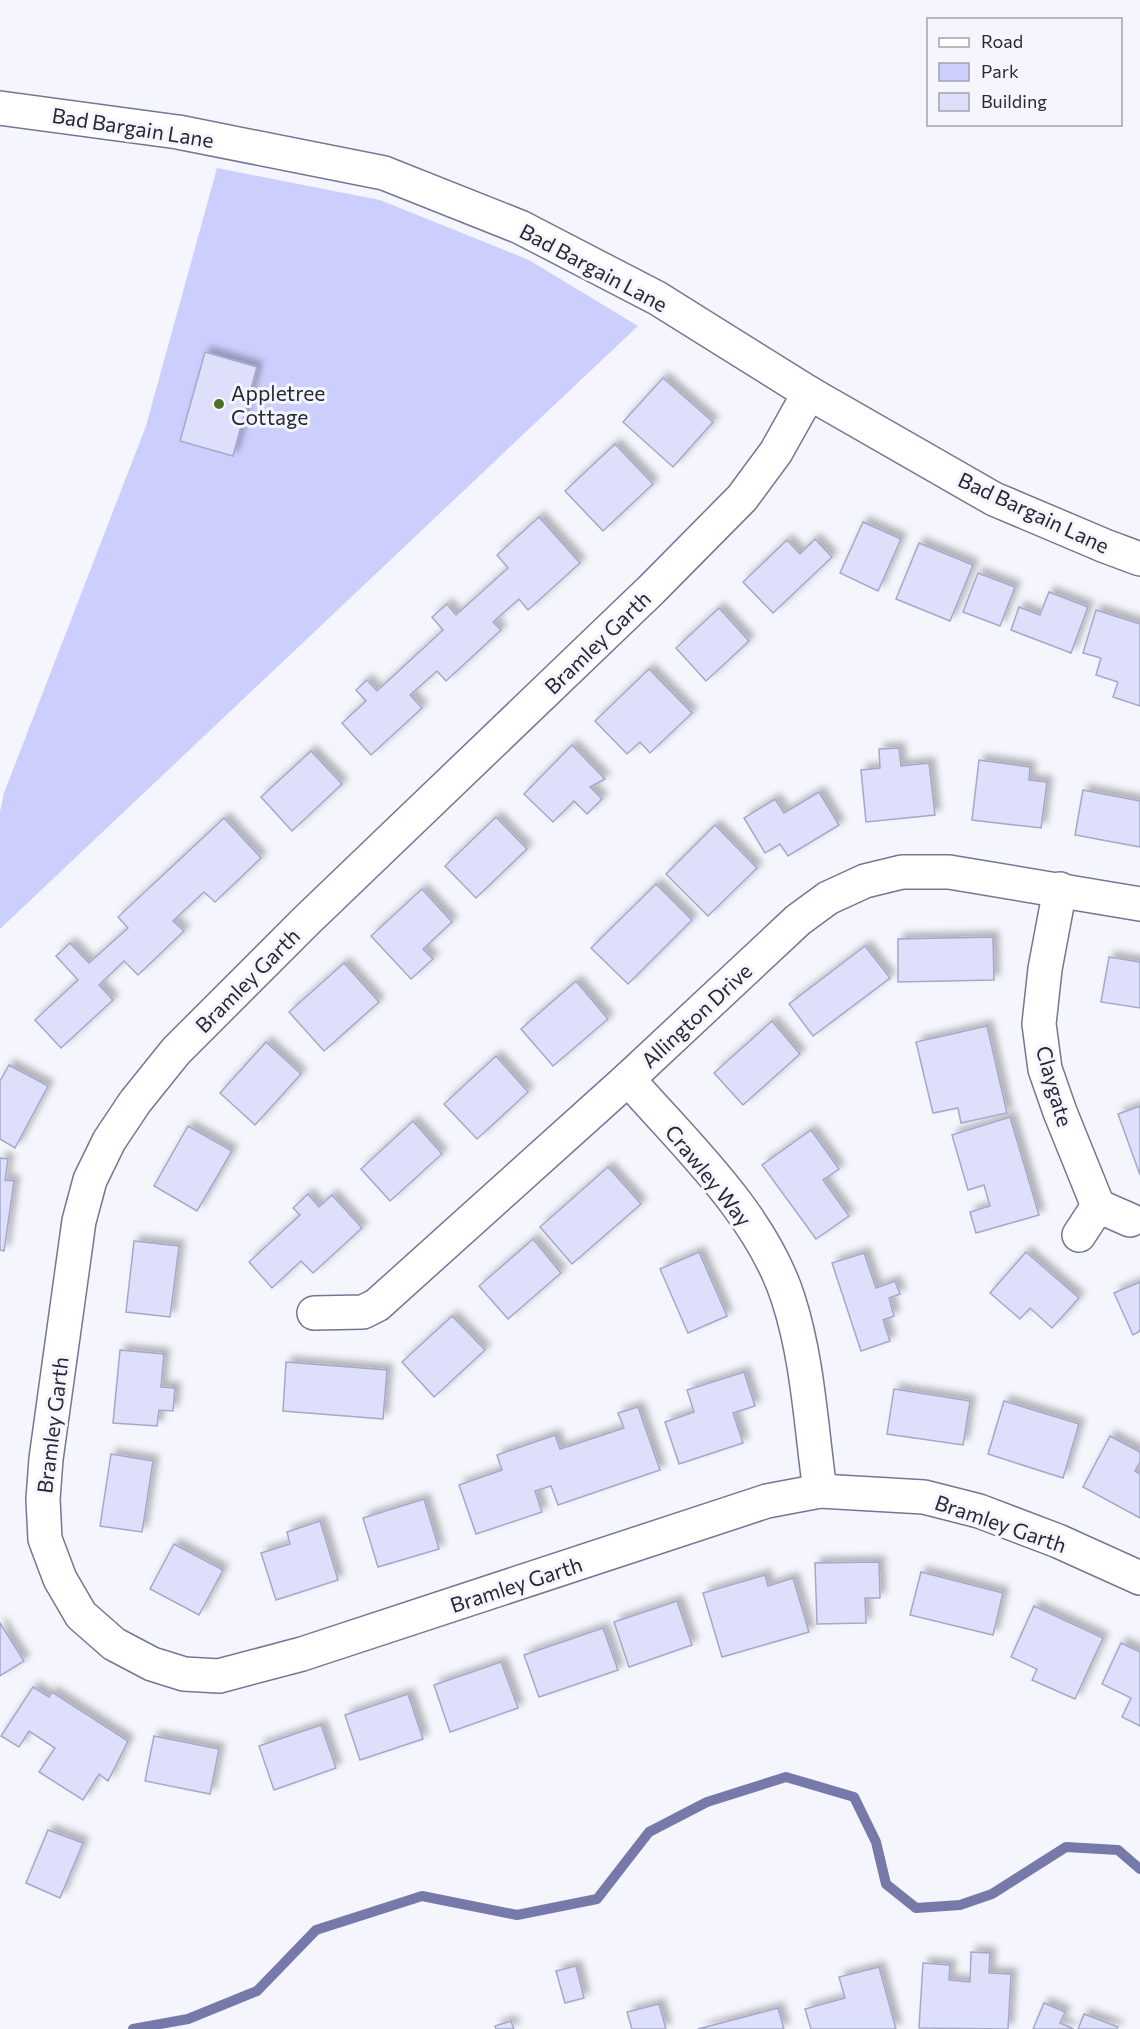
<svg xmlns="http://www.w3.org/2000/svg" width="1140" height="2029" viewBox="0 0 1140 2029" font-family="Commissioner,sans-serif">
<style>
.green{fill:#cccffe}
.lines{fill:none;stroke-linecap:round;stroke-linejoin:round}
.stream{stroke:#7779ab;stroke-width:10}
.building{fill:#dddffb;stroke:#a5a8c9;stroke-width:1.5;filter:url(#shadow)}
.minor-casing{stroke:#747695;stroke-width:36}
.minor{stroke:#fff;stroke-width:33}
.poi-dot{fill:#4c7029;stroke:#f5f5fd;stroke-width:2}
.labels{text-anchor:middle;dominant-baseline:central;stroke-width:6;stroke-linejoin:round;paint-order:stroke}
.street-label{font-size:21px;fill:#272835;stroke:#f5f5fd}
.poi-label{font-size:21px;fill:#272835;stroke:#f5f5fd;text-anchor:start}
</style>
<defs>
<filter id="shadow"><feDropShadow dx="5.5" dy="-5.5" stdDeviation="3" flood-color="#0004"/></filter>
</defs>
<rect width="100%" height="100%" fill="#f5f5fd"/>
<polygon class="green" points="217,168 380,200 529,260 638,326 0,929 0,812 4,793 146,426"/>
<g class="lines">
<polyline class="stream" points="133,2029 188,2019 257,1991 316,1930 422,1896 517,1915 597,1899 649,1832 707,1802 786,1777 854,1797 876,1842 886,1884 916,1908 960,1905 992,1894 1066,1847 1118,1850 1140,1869"/>
</g>
<g class="building">
<polygon points="205,352 257,367 233,456 180,441"/>
<polygon points="663,378 713,422 673,467 623,422"/>
<polygon points="615,444 653,484 603,531 565,491"/>
<polygon points="539,517 580,563 528,610 519,599 493,622 501,630 446,681 437,671 410,695 422,708 371,755 342,723 366,701 356,690 367,680 377,691 443,630 432,617 447,604 456,615 508,568 497,555"/>
<polygon points="863,522 901,539 878,591 840,573"/>
<polygon points="815,539 832,557 773,613 743,582 787,540 800,554"/>
<polygon points="919,543 973,565 950,621 896,599"/>
<polygon points="978,573 1015,587 1000,626 963,612"/>
<polygon points="1049,592 1088,607 1071,653 1011,630 1019,607 1040,615"/>
<polygon points="719,608 749,641 706,681 676,648"/>
<polygon points="1096,610 1140,624 1140,706 1113,697 1118,682 1096,675 1101,658 1083,653"/>
<polygon points="649,669 692,713 650,753 640,742 627,754 595,721"/>
<polygon points="572,745 605,779 590,787 602,799 587,814 574,801 553,822 524,794"/>
<polygon points="899,748 901,766 929,763 935,815 866,822 861,770 880,768 879,749"/>
<polygon points="311,751 342,784 292,831 261,797"/>
<polygon points="979,760 1030,767 1029,780 1047,782 1041,828 972,820"/>
<polygon points="1083,790 1140,801 1140,847 1075,835"/>
<polygon points="819,792 839,825 788,856 780,844 765,853 744,818 775,799 784,813"/>
<polygon points="496,817 527,849 476,898 445,866"/>
<polygon points="224,818 261,858 215,902 204,892 173,921 184,931 138,975 124,961 99,985 113,1000 61,1048 35,1020 78,980 56,956 70,943 89,963 128,928 118,917"/>
<polygon points="715,825 757,868 708,916 666,874"/>
<polygon points="656,884 692,920 628,984 591,948"/>
<polygon points="422,889 452,922 423,949 433,959 411,979 371,936"/>
<polygon points="993,937 994,980 898,982 898,939"/>
<polygon points="865,946 890,978 813,1036 789,1004"/>
<polygon points="1109,957 1140,962 1140,1008 1101,1002"/>
<polygon points="344,963 379,1002 324,1051 289,1012"/>
<polygon points="576,981 608,1019 553,1066 521,1029"/>
<polygon points="772,1021 800,1054 743,1105 714,1073"/>
<polygon points="987,1026 1007,1113 961,1123 958,1108 933,1113 916,1042"/>
<polygon points="266,1042 301,1074 255,1125 220,1093"/>
<polygon points="496,1056 528,1092 477,1139 444,1104"/>
<polygon points="9,1065 48,1086 15,1148 0,1139 0,1081"/>
<polygon points="1140,1106 1140,1175 1118,1114"/>
<polygon points="1010,1117 1039,1215 976,1233 970,1212 990,1206 984,1185 968,1190 952,1135"/>
<polygon points="413,1121 442,1154 390,1201 361,1169"/>
<polygon points="188,1126 232,1151 197,1211 154,1186"/>
<polygon points="811,1130 839,1169 823,1180 849,1216 816,1239 762,1165"/>
<polygon points="0,1158 8,1159 5,1180 14,1181 4,1251 0,1250"/>
<polygon points="608,1167 641,1204 572,1264 540,1227"/>
<polygon points="308,1194 319,1207 332,1195 362,1228 313,1273 301,1261 272,1288 249,1262 300,1215 293,1208"/>
<polygon points="533,1239 561,1273 508,1319 479,1286"/>
<polygon points="134,1241 179,1246 170,1317 126,1312"/>
<polygon points="699,1252 727,1316 688,1333 660,1269"/>
<polygon points="1026,1252 1079,1298 1052,1328 1030,1308 1020,1319 990,1293"/>
<polygon points="864,1253 876,1288 895,1281 900,1294 889,1298 894,1316 883,1320 890,1341 861,1351 832,1263"/>
<polygon points="1140,1282 1140,1331 1133,1335 1114,1293"/>
<polygon points="452,1316 485,1350 434,1397 402,1362"/>
<polygon points="120,1350 164,1354 161,1387 175,1388 173,1411 159,1410 157,1426 113,1423"/>
<polygon points="286,1362 387,1370 383,1419 283,1411"/>
<polygon points="744,1372 755,1406 733,1413 743,1443 679,1464 665,1422 694,1412 687,1390"/>
<polygon points="894,1389 970,1401 963,1445 887,1434"/>
<polygon points="1004,1401 1079,1424 1063,1478 988,1454"/>
<polygon points="638,1407 660,1470 558,1505 551,1486 535,1491 542,1512 476,1534 459,1485 502,1470 497,1455 555,1435 560,1449 624,1428 618,1413"/>
<polygon points="1110,1436 1140,1452 1140,1462 1135,1471 1140,1474 1140,1518 1083,1487"/>
<polygon points="111,1454 153,1461 142,1532 100,1526"/>
<polygon points="424,1499 439,1549 378,1567 363,1518"/>
<polygon points="320,1521 338,1580 276,1600 261,1553 290,1544 287,1532"/>
<polygon points="174,1544 223,1570 199,1615 150,1589"/>
<polygon points="879,1562 880,1598 865,1598 866,1623 817,1624 815,1563"/>
<polygon points="921,1572 1003,1593 993,1635 910,1615"/>
<polygon points="765,1575 768,1586 793,1578 809,1632 722,1657 703,1593"/>
<polygon points="677,1601 692,1645 629,1667 614,1622"/>
<polygon points="1034,1606 1103,1638 1075,1699 1032,1680 1037,1669 1011,1657"/>
<polygon points="0,1623 24,1661 0,1676"/>
<polygon points="603,1628 618,1670 539,1697 524,1655"/>
<polygon points="1121,1643 1140,1652 1140,1726 1122,1717 1131,1698 1102,1684"/>
<polygon points="501,1662 518,1708 450,1732 434,1685"/>
<polygon points="33,1687 49,1697 52,1692 128,1741 108,1781 99,1774 83,1800 39,1772 55,1748 29,1731 19,1747 1,1736"/>
<polygon points="408,1694 423,1739 360,1760 345,1715"/>
<polygon points="321,1725 336,1768 274,1790 259,1746"/>
<polygon points="154,1736 219,1749 210,1794 145,1781"/>
<polygon points="48,1830 83,1843 60,1898 26,1883"/>
<polygon points="971,1952 990,1953 989,1973 1011,1974 1008,2029 919,2028 923,1963 950,1965 949,1980 970,1982"/>
<polygon points="576,1966 584,1998 565,2003 556,1971"/>
<polygon points="879,1967 896,2029 811,2029 805,2009 845,1998 839,1977"/>
<polygon points="1044,2003 1065,2012 1060,2023 1074,2029 1033,2029"/>
<polygon points="659,2004 666,2029 632,2029 627,2012"/>
<polygon points="778,2008 784,2029 698,2029"/>
<polygon points="1084,2014 1118,2027 1117,2029 1078,2029"/>
<polygon points="511,2021 514,2029 496,2029 495,2026"/>
</g>
<g class="lines">
<g class="minor-casing">
<g id="minor">
<polyline points="0,108 178,132 384,173 520,227 657,298 809,393 994,499 1105,546 1140,559"/>
<polyline points="809,393 776,452 742,498 651,590 306,921 176,1051 135,1102 109,1141 90,1180 79,1221 46,1459 43,1499 45,1539 60,1579 81,1615 114,1644 152,1664 184,1674 219,1676 302,1654 767,1501 820,1491 924,1497 979,1511 1058,1541 1140,1578"/>
<polyline points="1060,889 1045,969 1039,1024 1045,1069 1060,1112 1098,1206"/>
<path d="M628,1079C684,1143 761,1214 788,1298C808,1359 811,1427 820,1491"/>
<polyline points="1079,1235 1098,1206 1130,1220"/>
<polyline points="314,1313 363,1312 377,1305 628,1079 798,920 828,898 865,881 902,872 949,872 1140,904"/>
</g>
</g>
<use href="#minor" class="minor"/>
</g>
<circle class="poi-dot" cx="219" cy="404" r="6"/>
<g class="labels">
<g class="street-label">
<text transform="translate(133 127) rotate(9)">Bad Bargain Lane</text>
<text transform="translate(594 267) rotate(28)">Bad Bargain Lane</text>
<text transform="translate(1034 512) rotate(25)">Bad Bargain Lane</text>
<text transform="translate(597 642) rotate(-44)">Bramley Garth</text>
<text transform="translate(247 980) rotate(-45)">Bramley Garth</text>
<text transform="translate(696 1015) rotate(-43)">Allington Drive</text>
<text transform="translate(1055 1086) rotate(74)">Claygate</text>
<text transform="translate(709 1175) rotate(51)">Crawley Way</text>
<text transform="translate(52 1425) rotate(-83)">Bramley Garth</text>
<text transform="translate(1001 1523) rotate(19)">Bramley Garth</text>
<text transform="translate(516 1584) rotate(-18)">Bramley Garth</text>
</g>
<g class="poi-label">
<text x="231" y="392">Appletree<tspan x="231" dy="24">Cottage</tspan></text>
</g>
</g>
<rect x="927" y="18" width="195" height="108" fill="#f5f5fd" stroke="#a3a3ad" stroke-width="1.5"/>
<rect x="939" y="38" width="30" height="9" fill="#ffffff" stroke="#a3a3ad" stroke-width="1.5"/>
<text x="981" y="48" font-size="18" fill="#272835">Road</text>
<rect x="939" y="63" width="30" height="18" fill="#cccffe" stroke="#a3a3ad" stroke-width="1.5"/>
<text x="981" y="78" font-size="18" fill="#272835">Park</text>
<rect x="939" y="93" width="30" height="18" fill="#dddffb" stroke="#a3a3ad" stroke-width="1.5"/>
<text x="981" y="108" font-size="18" fill="#272835">Building</text>
</svg>
